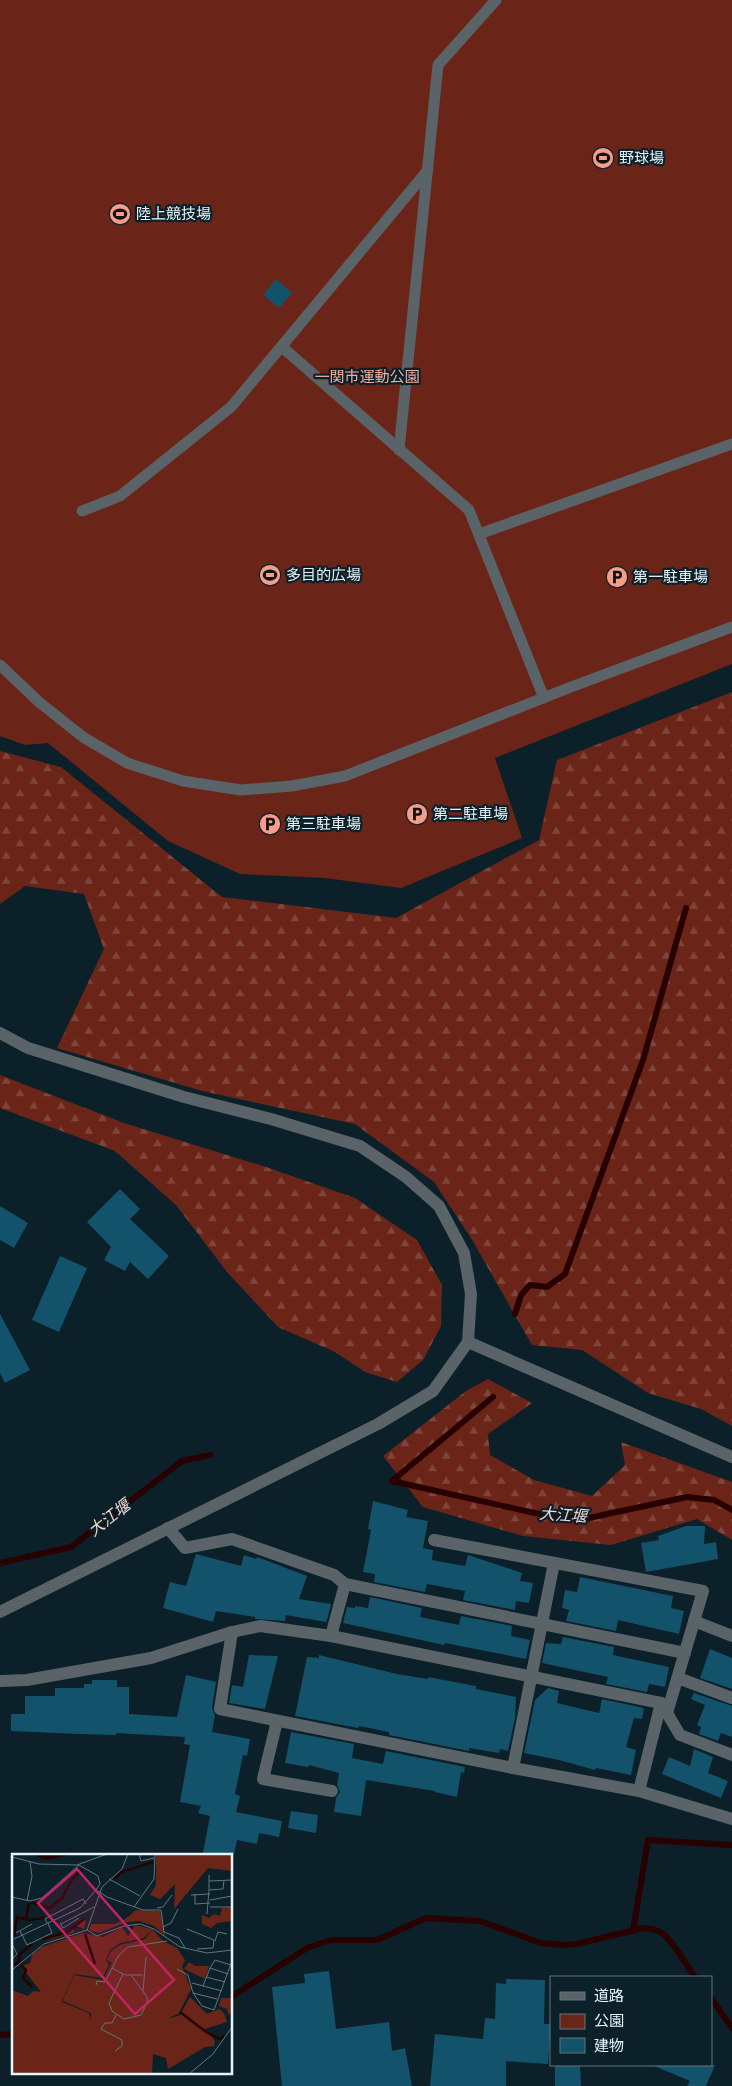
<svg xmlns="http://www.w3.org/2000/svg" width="732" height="2086" viewBox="0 0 732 2086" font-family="'Roboto Condensed','Noto Sans JP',sans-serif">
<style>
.green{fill:#6a2518}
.forest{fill:url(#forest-firs)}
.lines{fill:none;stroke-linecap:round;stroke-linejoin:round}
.stream{stroke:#280000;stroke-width:6}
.building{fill:#12526b}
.service{stroke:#596368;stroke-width:11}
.minor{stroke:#596368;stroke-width:12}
.tertiary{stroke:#596368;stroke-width:12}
.labels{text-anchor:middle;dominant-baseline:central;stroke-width:4.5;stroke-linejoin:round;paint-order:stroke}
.poi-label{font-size:15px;fill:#e7f4fa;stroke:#0b2029;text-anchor:start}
.park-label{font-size:15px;fill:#f7ac9c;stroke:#0b2029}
.water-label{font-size:16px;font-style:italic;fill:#f1d7d1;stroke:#0b2029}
.inset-river{fill:none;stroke:#280000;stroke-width:2.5}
.inset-road{fill:none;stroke:#63757d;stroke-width:1}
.view{fill:#c42363;fill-opacity:0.15;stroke:#c42363;stroke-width:2.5}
.inset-edge{fill:none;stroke:#e7f4fa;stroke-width:2.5}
</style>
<defs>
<pattern id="forest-firs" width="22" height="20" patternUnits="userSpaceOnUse" patternTransform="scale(1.25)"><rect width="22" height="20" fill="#6a2518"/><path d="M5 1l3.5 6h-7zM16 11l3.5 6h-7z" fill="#7f453a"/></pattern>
</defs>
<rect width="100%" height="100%" fill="#0b2029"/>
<polygon class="green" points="0,0 732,0 732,664 495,758 522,838 401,888 325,878 240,874 168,841 48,743 25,745 0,736"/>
<g class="forest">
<polygon points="732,692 732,1426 701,1409 648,1393 582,1350 532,1345 471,1238 434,1182 355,1124 202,1091 57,1048 104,949 84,894 25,886 0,904 0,751 61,767 222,897 396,918 539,840 557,760"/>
<polygon points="0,1075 124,1123 266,1167 355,1198 417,1240 442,1285 441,1326 423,1360 397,1382 365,1372 335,1352 278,1327 227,1272 176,1205 115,1151 0,1108"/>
<polygon points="488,1379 532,1403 488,1434 490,1455 534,1480 592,1496 625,1465 621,1442 732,1482 732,1540 697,1519 611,1545 523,1536 423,1507 383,1456 466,1391"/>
</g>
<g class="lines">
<g class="stream">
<polyline points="515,1314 521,1295 530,1285 547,1287 565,1274 643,1060 686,908"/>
<polyline points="392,1481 539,1514 584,1519 687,1497 714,1500 732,1510"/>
<polyline points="392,1481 493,1397"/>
<polyline points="0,1563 71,1547 182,1461 210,1455"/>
<polyline points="633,1931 648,1840 732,1845"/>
<path d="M231,1997L307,1948L331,1940H377L426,1918L480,1921L541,1943L565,1945L577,1944L643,1928C649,1929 656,1929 662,1933C674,1942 686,1965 695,1977"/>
<polyline points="711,1998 732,2028"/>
<polyline points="0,2035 14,2034"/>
</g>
</g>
<g class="building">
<polygon points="276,279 292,293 279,308 263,295"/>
<polygon points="120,1189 140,1209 130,1219 169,1256 148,1279 130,1262 125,1271 104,1260 111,1247 87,1222"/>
<polygon points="0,1206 28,1223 14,1248 0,1240"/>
<polygon points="60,1256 87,1268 59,1332 32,1320"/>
<polygon points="0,1314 30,1370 5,1383 0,1373"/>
<polygon points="373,1501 408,1510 406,1517 428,1521 423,1548 433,1550 432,1560 465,1566 468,1555 522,1573 520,1581 533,1583 529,1603 516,1601 515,1610 463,1600 465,1591 427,1584 425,1592 374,1582 375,1574 363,1572 371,1530 368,1529"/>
<polygon points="686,1526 705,1526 704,1544 716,1542 718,1559 646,1572 641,1543 659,1540 658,1536"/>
<polygon points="196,1554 241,1566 244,1555 256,1559 257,1557 307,1576 299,1599 331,1604 327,1620 326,1622 286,1615 285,1621 255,1619 255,1617 216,1611 213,1622 163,1608 170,1582 186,1586"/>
<polygon points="580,1577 673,1596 671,1608 684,1611 679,1634 618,1620 616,1631 566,1621 569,1610 562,1608 565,1590 577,1592"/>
<polygon points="370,1597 422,1608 420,1617 459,1625 461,1616 512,1626 511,1636 530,1640 526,1659 445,1643 444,1645 343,1623 347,1607 355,1608 355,1606 368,1608"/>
<polygon points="563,1637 614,1647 613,1655 669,1667 665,1687 649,1684 647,1692 606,1684 608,1677 542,1663 546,1643 561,1644"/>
<polygon points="710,1649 732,1658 732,1689 700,1678"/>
<polygon points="249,1655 278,1656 265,1709 229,1703 232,1685 243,1687"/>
<polygon points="319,1655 397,1674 428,1679 428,1677 476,1686 476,1689 516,1697 515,1718 508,1751 500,1749 499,1753 469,1748 469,1751 389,1735 389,1732 359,1726 358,1728 295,1716 307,1657 319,1658"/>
<polygon points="186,1675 216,1682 212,1708 215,1715 212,1732 250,1739 247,1756 243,1755 235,1794 240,1796 236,1812 282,1821 279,1837 259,1833 257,1844 237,1840 234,1855 203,1853 210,1816 198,1813 201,1806 180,1802 190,1745 184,1744 185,1737 116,1733 116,1735 79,1734 11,1731 11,1714 25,1714 25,1696 55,1696 55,1688 84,1688 84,1684 92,1684 92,1680 117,1680 117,1687 129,1687 129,1714 177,1717"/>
<polygon points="548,1688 559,1691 557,1703 599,1713 602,1699 644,1708 642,1719 634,1718 626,1747 636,1750 631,1775 596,1768 595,1770 559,1760 524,1753 535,1700"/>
<polygon points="694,1693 732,1706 732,1737 721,1733 718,1741 699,1734 701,1727 697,1725 705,1705 691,1699"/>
<polygon points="291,1732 354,1744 352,1758 383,1764 386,1751 465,1767 464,1773 461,1772 457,1797 435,1792 435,1791 366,1780 361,1816 334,1812 336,1798 340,1792 337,1785 339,1773 309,1765 308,1767 285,1763"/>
<polygon points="694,1749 713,1757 708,1773 728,1781 721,1798 662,1774 669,1757 690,1766"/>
<polygon points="291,1811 318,1815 316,1833 288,1828"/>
<polygon points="329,1971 336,2029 389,2022 392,2051 405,2048 412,2086 282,2086 272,1987 305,1983 304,1974"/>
<polygon points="506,1979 545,1980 544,2024 551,2024 548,2064 506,2061 506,2086 430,2086 435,2034 483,2039 485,2018 495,2019 496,1983 506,1984"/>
<polygon points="555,2065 580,2065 581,2086 555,2086"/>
<polygon points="652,2065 715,2065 706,2086 687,2086 690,2081"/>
</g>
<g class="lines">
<g class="service">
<polyline points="282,347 469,510 544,698"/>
<polyline points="399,450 438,65 496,0"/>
<polyline points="82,511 120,496 231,407 428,170"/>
<polyline points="479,534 732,444"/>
<polyline points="0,665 39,702 83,737 127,763 183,781 241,790 292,786 345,776 571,687 732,627"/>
</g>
<g class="minor">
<polyline points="168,1528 185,1548 232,1539 334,1575 345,1584 685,1653"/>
<polyline points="434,1540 703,1591 667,1713"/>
<polyline points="694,1621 732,1636"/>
<polyline points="232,1632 220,1709 513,1768 639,1791 732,1819"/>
<polyline points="331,1636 345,1584"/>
<polyline points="678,1678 732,1698"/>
<polyline points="0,1681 27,1680 151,1658 232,1632 260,1626 331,1636 661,1703 680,1735 732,1755"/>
<polyline points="277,1721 263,1779 332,1791"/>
<polyline points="513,1768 554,1563"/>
<polyline points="639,1791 661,1703"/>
</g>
<g class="tertiary">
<polyline points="0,1033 28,1048 184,1097 271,1119 360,1146 406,1177 439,1206 464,1253 471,1294 468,1342"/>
<polyline points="0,1612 378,1424 433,1391 468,1342 732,1457"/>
</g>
</g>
<defs>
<g id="stadium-disc" transform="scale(1.125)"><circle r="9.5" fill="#f49d8b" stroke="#0b2029"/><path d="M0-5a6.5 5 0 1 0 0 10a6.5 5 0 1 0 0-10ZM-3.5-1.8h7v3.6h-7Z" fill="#111"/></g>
<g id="parking-disc" transform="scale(1.125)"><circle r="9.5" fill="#f49d8b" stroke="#0b2029"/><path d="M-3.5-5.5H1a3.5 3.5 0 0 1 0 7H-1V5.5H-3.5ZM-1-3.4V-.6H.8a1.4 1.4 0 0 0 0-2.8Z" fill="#111"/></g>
</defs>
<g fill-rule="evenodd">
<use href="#stadium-disc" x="603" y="158"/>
<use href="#stadium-disc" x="120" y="214"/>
<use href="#stadium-disc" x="270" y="575"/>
<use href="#parking-disc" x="617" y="577"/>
<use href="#parking-disc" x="417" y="814"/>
<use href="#parking-disc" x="270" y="824"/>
</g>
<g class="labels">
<g class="poi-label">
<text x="619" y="158">野球場</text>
<text x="136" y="214">陸上競技場</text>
<text x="286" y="575">多目的広場</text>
<text x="633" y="577">第一駐車場</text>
<text x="433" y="814">第二駐車場</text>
<text x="286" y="824">第三駐車場</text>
</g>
<g class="park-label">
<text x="367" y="377">一関市運動公園</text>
</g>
<g class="water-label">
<text transform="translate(563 1515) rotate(4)">大江堰</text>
<text transform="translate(109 1518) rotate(-38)">大江堰</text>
</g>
</g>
<g transform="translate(12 1854)">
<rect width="220" height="220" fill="#0b2029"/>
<path d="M140,75L151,87L165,94L173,106L170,112L179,135L167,159L146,170L93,213L78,195L79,159L51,147L62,121L91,126L100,109L95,106L99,97L108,91L133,85Z" fill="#6a2518"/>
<path d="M144,0H220V17L196,14L162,55L163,30L148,45L138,41L144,31ZM220,53V67L205,69L199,74L190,70V61L197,64L202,60L208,62L210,54ZM124,56L148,57L153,82L142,72L127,67L115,68L87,79L77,76L79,70H102L112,66ZM69,65L74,66L72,75L65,72L61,74L62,78L32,88L54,78ZM123,71L140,75L132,84L108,89L98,96L94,106L97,111L90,124L62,120L50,148L77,159L79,166L90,169L82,176L95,192L81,195L90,208L111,192L108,183L90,176L93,170H100L104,163L137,167L159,164L168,161L178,143L195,160L207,155L212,159L215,168L193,175L203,187L202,192L193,193L156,215L154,204L141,200L140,220H0V136L16,142L21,137L29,138L9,112L18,109L20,101L30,93L44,88L71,79L91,83L110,73L116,82ZM177,108L183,112H197L193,125L172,115Z" fill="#6a2518"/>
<path d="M220,139V155L217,162L215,155L207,152L209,144H220Z" fill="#6a2518"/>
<path d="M18,0H62L35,6Z" fill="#280000"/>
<path class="inset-river" d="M102,25L110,18L141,8M18,48L38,54L50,44L59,27L70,15M14,65L17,49M73,80L83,110M2,82L5,63L16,66L32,64M30,85L54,79L72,65M0,111L7,108L8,100L20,90M9,111L14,116L11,124L20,133M168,158L194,178L208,185L213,181"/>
<path class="inset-road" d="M127,0L129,7L142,4M0,3L27,10L65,11L95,0M197,21V36L211,35L212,26M97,25L128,42M197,27L220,26M183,40V50L198,49M179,41L198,40M0,43L18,47L30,44L67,11L86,22L88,30L84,36L95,43L131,56H149L152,78L167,84L173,94M198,46L220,42M15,47L20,22L18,8M122,53L142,25L143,0M198,53H220M145,54L151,53L160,41M195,60L197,36M35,69L33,65L71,45L74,50M48,69L51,74L67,64M49,70L82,53M151,73L159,69L166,55M175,75L202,86L201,94L185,95M75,76L85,82L112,72L128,70L142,75L168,93L195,99L220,96M8,77L15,91L40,79L36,69M4,79L20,70M2,85L68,54L84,36M203,87L206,78L215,80M0,90L5,100L0,105M100,114L113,121H131M198,114L203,106L219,111M165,115L176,121L181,139M0,116L32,90L75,76L90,33L110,15L116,0M111,120L97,149L100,157L112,165L129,161L135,149V143L119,121M194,123L213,128M180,129L210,137M84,131L85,127L93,128L107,101L116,93L155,87M191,132L198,114L216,120M131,137L134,103M205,145L181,139L190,152L202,156L220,107M103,197L110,192V186L89,175L93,169H100L104,161M177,220L201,200L220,173"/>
<path class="view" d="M65,15L162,126L123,160L26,49Z"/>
<rect width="220" height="220" class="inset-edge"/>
</g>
<rect x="550" y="1976" width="162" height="90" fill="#0b2029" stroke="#63757d"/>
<rect x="560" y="1992" width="25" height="8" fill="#596368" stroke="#63757d"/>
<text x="594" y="2001" font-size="15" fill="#e7f4fa">道路</text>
<rect x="560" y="2014" width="25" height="15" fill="#6a2518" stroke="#63757d"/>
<text x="594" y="2026" font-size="15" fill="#e7f4fa">公園</text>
<rect x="560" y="2038" width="25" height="15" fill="#12526b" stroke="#63757d"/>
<text x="594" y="2051" font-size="15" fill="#e7f4fa">建物</text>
</svg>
